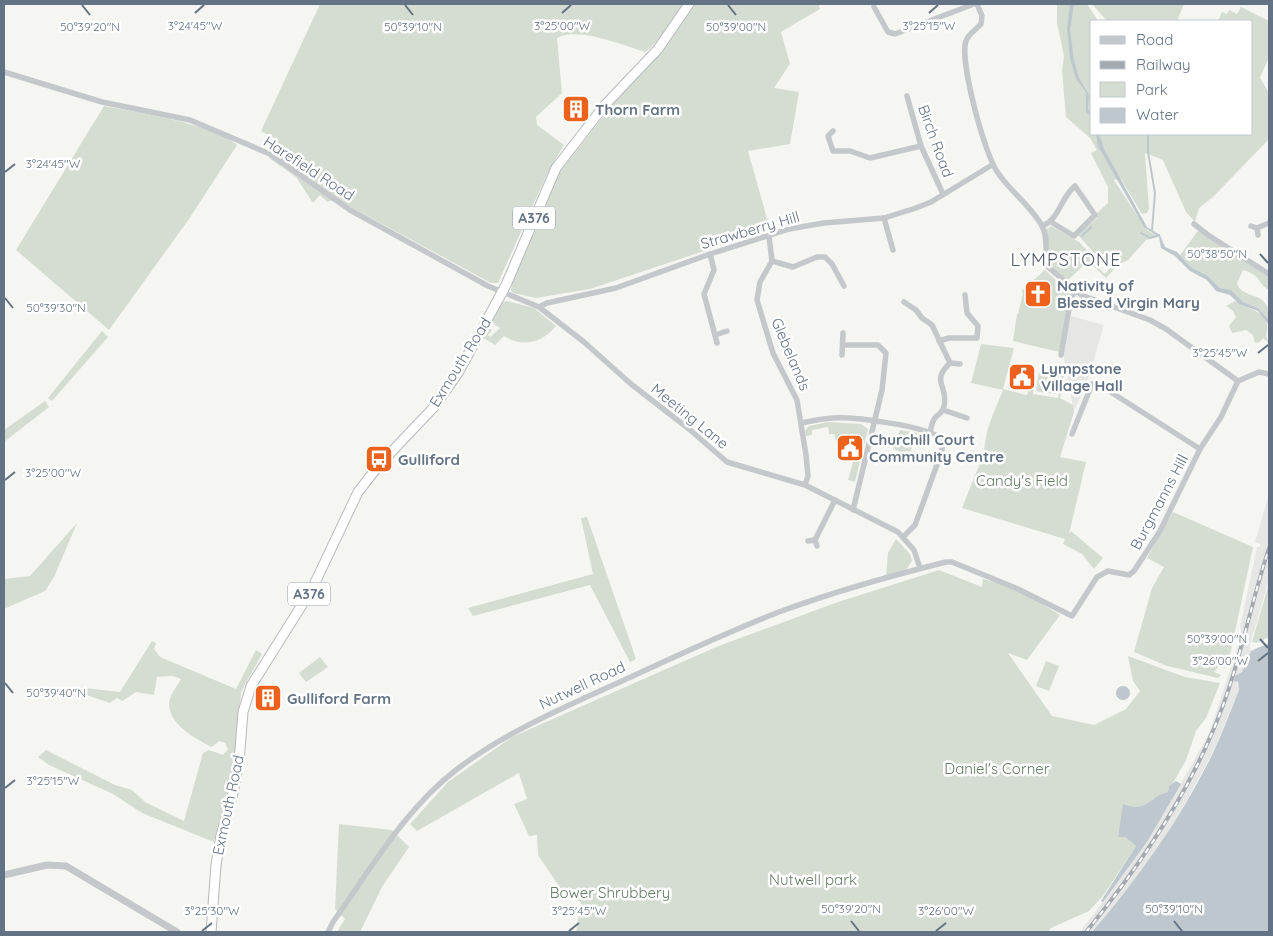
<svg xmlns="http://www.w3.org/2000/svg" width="1273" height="936" viewBox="0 0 1273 936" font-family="Quicksand,sans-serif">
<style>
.built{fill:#e6e7e5}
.green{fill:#d5ddd2}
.water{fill:#bec7cd}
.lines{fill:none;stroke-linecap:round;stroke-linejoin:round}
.stream{stroke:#bec7cd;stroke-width:2}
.trunk-casing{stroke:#b7b9bd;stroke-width:11}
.minor{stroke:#c5c8cb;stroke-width:5.5}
.tertiary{stroke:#c5c8cb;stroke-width:7}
.trunk{stroke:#fff;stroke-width:9}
.rail-casing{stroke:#a4a9b0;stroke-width:4}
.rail{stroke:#fff;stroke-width:2;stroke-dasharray:5.5;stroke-linecap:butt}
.ticks{fill:none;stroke:#637284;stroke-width:2}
.labels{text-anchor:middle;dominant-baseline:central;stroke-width:5;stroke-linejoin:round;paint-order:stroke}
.shield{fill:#fff;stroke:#929ca9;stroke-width:1}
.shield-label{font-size:14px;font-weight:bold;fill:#637284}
.poi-label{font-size:15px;font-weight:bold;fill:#637284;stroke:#fff;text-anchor:start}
.street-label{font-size:15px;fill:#637284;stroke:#fff}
.park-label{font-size:15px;fill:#647b62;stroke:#fff}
.quarter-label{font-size:18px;letter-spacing:1px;fill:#515c69;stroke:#fff}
.ticks-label{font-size:12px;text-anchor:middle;fill:#637284;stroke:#fff;stroke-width:5;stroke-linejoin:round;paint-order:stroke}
</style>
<rect width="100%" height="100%" fill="#f5f6f1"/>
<g class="built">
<polygon points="1071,316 1104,325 1088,379 1074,412 1063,353"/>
<polygon points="1269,494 1269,580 1250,645 1251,651 1242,672 1235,676 1239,690 1214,750 1187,800 1152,858 1092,932 1080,932 1147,842 1208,736 1242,635 1240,627 1257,547 1260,547 1260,544 1255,542"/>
</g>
<g class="green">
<path d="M320,4H685L664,34L646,52C624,46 578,26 557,38L562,93L536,117L537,125L564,145L548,172L498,283H491L336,199L327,202L320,195L313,203L296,177L269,158L276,139L261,131Z"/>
<polygon points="695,4 818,4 820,9 781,32 790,64 774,88 799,92 790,144 748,151 770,229 590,289 536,298 513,293 511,290 513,281 559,173 617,99 657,56"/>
<polygon points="1057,4 1087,4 1098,21 1092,21 1092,134 1252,134 1252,21 1218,21 1222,12 1227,14 1229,10 1237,14 1241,7 1269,21 1269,57 1260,78 1269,93 1269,139 1213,197 1199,208 1195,222 1186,212 1163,160 1145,153 1149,209 1147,213 1142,214 1121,179 1114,180 1146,229 1158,237 1146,240 1128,260 1118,265 1106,278 1088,261 1067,281 1050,265 1046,230 1051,226 1079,242 1091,255 1090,260 1105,274 1118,259 1111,251 1097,256 1078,235 1097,218 1097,213 1108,203 1108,187 1091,153 1097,150 1090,138 1066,117 1062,71 1064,56 1057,23"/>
<polygon points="1092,4 1184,4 1177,21 1107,21"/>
<path d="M104,106C136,112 214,124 237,145L189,219L109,330L16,250Z"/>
<path d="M1198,231L1269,277V290C1257,284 1262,275 1243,270L1237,283C1240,294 1252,294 1261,299C1264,301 1267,306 1269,309V320L1258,308L1243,302L1229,290L1220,288L1208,276L1191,267L1180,255Z"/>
<polygon points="1045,270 1071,295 1059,352 1013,341 1017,314 1018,314 1023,293 1021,291"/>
<path d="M507,301L534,308L556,326C542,343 523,348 504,336L495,345L482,337L488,328L492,330L488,335L490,337L500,328L491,322L502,303Z"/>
<path d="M1235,301C1250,311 1273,311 1266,336L1269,343L1263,338L1260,342L1255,343L1253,335L1246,330L1232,333L1229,326L1236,317L1233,311L1226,306Z"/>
<polygon points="102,331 108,337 52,401 48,398"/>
<path d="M981,344L1014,348L1003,389L1027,395L1032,382L1034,383L1033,394L1058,398L1062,371L1039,367H1052L1062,363L1064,374L1060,398L1073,405L1074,412L1060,457L1086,462L1069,534L1071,531L1103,558L1094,569L1082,554L1063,544L1065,539L962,508L984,453C985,428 994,413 1003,390L971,383Z"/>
<polygon points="1039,372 1048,374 1045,393 1036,391"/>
<polygon points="1050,374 1059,375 1056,394 1047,393"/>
<polygon points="45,401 49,407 4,442 4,430"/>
<polygon points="828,422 861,424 868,429 855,482 848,480 856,451 854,442 837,444 834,434 829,434 828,427 812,430 812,435 806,436 805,431 809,426"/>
<polygon points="900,430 918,433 909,455 893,449"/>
<polygon points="1173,512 1253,547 1230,655 1225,668 1219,666 1214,672 1221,675 1218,678 1167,666 1134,652 1152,588 1164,567 1147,558"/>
<polygon points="587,517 636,659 630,662 590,585 473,616 468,608 593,574 581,518"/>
<polygon points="77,523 54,577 45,591 4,609 4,579 30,576"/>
<polygon points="896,539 910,554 912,561 906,570 886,576 888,553"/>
<polygon points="939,570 982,587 983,579 1016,588 1060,615 1027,660 1008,653 1052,716 1094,725 1126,709 1140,691 1133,681 1128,656 1185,677 1220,683 1206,718 1196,731 1186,760 1172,785 1169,786 1168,792 1153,799 1145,807 1135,808 1124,804 1118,837 1125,837 1136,846 1103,896 1089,911 1051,928 1048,932 576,932 581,902 565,895 538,855 537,835 529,836 514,804 527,799 519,773 417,831 410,824 448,782 512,737 716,647 838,602"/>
<polygon points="1269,583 1269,637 1256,643 1252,642"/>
<path d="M152,641L156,643L154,649L160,657L236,689L256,650L262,654L241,692L234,768L214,842L142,813L113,794L49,765L38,757L46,750L115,785L132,790L145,802L184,821L203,753L209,750L223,755L228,749L225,743L219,741L212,747C195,739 169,724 169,704C169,696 177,686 181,679L173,676L157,677L154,695L136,692L122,701L117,698L110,703L75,691L76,687L120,692Z"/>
<polygon points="320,657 328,667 306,682 299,673"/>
<polygon points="1046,661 1059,666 1049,691 1036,686"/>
<polygon points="339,824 392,830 409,847 382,887 360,932 337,932 345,919 335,909"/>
</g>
<g class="water">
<polygon points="1070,4 1074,4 1070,30 1074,60 1079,78 1089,95 1088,109 1092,118 1086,112 1086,92 1076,79 1070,58 1067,28"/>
<polygon points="1096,134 1099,134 1104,149 1147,227 1160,235 1165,247 1177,252 1191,267 1208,276 1220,288 1231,290 1243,302 1258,308 1269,320 1269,325 1258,311 1239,304 1230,295 1216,291 1207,280 1190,271 1175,256 1161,248 1159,237 1144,227 1098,146"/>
<path d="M1269,643V932H1092C1140,876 1182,817 1214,751C1223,731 1231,710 1239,690L1238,682L1234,681L1235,676L1242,672L1251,651Z"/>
<circle cx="1123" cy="693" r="7"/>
<path d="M1176,781L1181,784L1147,842L1103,902L1101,901L1136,846L1125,837H1118L1123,804C1149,813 1146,798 1168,792L1169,786Z"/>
</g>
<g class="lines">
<g class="stream">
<polyline points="1148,134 1148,152 1155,193 1152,230"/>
<polyline points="1141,233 1150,238 1159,235"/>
<polyline points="1082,236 1091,227"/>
</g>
<g class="trunk-casing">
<polyline id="trunk" points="211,932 216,865 221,836 233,793 239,762 243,712 251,686 312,589 358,492 380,464 434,407 458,373 506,285 556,168 604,106 658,49 689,4"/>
</g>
<g class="minor">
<path d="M977,4L982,16L981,24C977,29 968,34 966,41C959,60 985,156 998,173C1010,191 1032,207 1042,226C1049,239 1044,253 1048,267L1081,295L1150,320L1166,329L1238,381"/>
<polyline points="874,7 888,32 895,34 974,4"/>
<polyline points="4,72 102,102 190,120 270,154 350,210 488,286 539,307 584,342 631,384 689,429 727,462 805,485 898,532 914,550 920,568"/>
<polyline points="907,96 921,146 943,194"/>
<polyline points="833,131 828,136 833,151 850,151 870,158 921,146"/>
<polyline points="884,218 893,250"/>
<polyline points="1194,224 1208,235 1269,274"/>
<path d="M1042,226C1059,220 1061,197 1075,186L1095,215L1074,236L1051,222"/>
<polyline points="1251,226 1257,228 1258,235"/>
<polyline points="1257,228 1269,223"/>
<polyline points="769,236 772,261 760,282 757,300 773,353 797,400 806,455 808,476 805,485"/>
<polyline points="710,254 714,270 704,294 717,343"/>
<polyline points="772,261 793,267 817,257 825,257 832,264 844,286"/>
<path d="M904,302L916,310L922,318L932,325L950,363C930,382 949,386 944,406C943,413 939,413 935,418C932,421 931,428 930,433"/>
<polyline points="539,307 547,303 616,288 710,254 789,229 824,223 884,218 916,208 931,202 992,165"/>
<polyline points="715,335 727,331"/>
<polyline points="939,341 949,338 977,338 978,326 967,313 965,295"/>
<polyline points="843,345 878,345 886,353 882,390 853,510"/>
<polyline points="842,355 843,333"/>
<polyline points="1061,355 1071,298 1075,292"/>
<polyline points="950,363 960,364"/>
<polyline points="1238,381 1259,372 1269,374"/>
<polyline points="943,410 967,418"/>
<path d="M801,423C811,421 822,419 832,418C851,416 928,426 942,439V451L915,525L903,537"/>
<polyline points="1072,434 1092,384 1106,389 1200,449"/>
<polyline points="815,540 835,500"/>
<polyline points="808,541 815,540 817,546"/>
<path d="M328,932L333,922C370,870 405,809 456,770C504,733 559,710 613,685C668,660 722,634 779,612C833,592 890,576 946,562H952L1018,589L1072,616L1097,577L1108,571L1129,575L1134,571L1160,531L1200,449L1221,417L1238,381"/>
</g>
<polyline class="tertiary" points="4,875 47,865 66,866 177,932"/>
<use href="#trunk" class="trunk"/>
<g class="rail-casing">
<path id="rail" d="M1086,932C1135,872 1181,806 1212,733C1238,674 1249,609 1269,548"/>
</g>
<use href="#rail" class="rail"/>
</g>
<path class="ticks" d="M82,5L90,15M405,5L413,15M728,5L736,15M195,13L204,5M562,13L571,5M929,13L938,5M5,172L15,164M1260,254L1268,263M5,298L13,308M1258,353L1268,345M5,480L15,472M1260,639L1268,648M1258,661L1268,653M5,683L13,693M5,788L15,780M851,921L859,931M1174,921L1182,931M202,931L212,923M569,931L579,923M936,931L946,923"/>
<defs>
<g id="building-square" transform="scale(1.4375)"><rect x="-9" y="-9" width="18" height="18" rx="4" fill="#ec611b" stroke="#fff"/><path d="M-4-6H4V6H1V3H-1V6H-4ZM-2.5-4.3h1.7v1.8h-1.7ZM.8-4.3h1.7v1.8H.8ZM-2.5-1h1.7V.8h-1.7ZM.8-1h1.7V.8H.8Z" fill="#fff"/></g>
<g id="church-square" transform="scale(1.4375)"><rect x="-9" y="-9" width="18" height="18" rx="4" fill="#ec611b" stroke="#fff"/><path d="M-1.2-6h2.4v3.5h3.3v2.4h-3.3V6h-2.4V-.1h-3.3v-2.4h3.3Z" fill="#fff"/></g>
<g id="civic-square" transform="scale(1.4375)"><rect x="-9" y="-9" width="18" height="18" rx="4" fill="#ec611b" stroke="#fff"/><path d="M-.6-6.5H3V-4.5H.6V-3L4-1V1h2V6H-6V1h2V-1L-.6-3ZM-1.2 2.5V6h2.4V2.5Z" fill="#fff"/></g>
<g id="bus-square" transform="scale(1.4375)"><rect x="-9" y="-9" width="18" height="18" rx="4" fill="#ec611b" stroke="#fff"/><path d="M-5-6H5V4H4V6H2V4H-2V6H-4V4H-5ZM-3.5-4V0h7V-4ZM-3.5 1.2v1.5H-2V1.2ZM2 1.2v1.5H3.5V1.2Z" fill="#fff"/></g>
</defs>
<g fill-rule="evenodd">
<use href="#building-square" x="576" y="109"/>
<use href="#church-square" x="1038" y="294"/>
<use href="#civic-square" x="1022" y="377"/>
<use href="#civic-square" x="850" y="448"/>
<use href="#bus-square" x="379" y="459"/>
<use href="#building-square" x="268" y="698"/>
</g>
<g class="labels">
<g class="shield">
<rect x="513" y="206.5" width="42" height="23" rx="4"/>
<rect x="288" y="582.5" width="42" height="23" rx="4"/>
</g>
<g class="shield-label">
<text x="534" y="218">A376</text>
<text x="309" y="594">A376</text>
</g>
<g class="poi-label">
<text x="595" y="109">Thorn Farm</text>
<text x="1057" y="285">Nativity of<tspan x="1057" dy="17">Blessed Virgin Mary</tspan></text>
<text x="1041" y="368">Lympstone<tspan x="1041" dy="17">Village Hall</tspan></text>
<text x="869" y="439">Churchill Court<tspan x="869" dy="17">Community Centre</tspan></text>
<text x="398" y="459">Gulliford</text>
<text x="287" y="698">Gulliford Farm</text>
</g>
<g class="street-label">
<text transform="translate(936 141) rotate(70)">Birch Road</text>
<text transform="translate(309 168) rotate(33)">Harefield Road</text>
<text transform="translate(750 230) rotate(-16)">Strawberry Hill</text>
<text transform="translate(791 354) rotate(67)">Glebelands</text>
<text transform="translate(460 362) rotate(-58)">Exmouth Road</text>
<text transform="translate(690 416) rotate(39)">Meeting Lane</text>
<text transform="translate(1159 502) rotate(-62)">Burgmanns Hill</text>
<text transform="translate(582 685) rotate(-25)">Nutwell Road</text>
<text transform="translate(228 805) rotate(-78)">Exmouth Road</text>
</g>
<g class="park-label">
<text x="1022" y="480">Candy's Field</text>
<text x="997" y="768">Daniel's Corner</text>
<text x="813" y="879">Nutwell park</text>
<text x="610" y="892">Bower Shrubbery</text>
</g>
<g class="quarter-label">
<text x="1066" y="259">LYMPSTONE</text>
</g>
</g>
<g class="ticks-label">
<text x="195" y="30">3°24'45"W</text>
<text x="562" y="30">3°25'00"W</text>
<text x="929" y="30">3°25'15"W</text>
<text x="90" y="31">50°39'20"N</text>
<text x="413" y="31">50°39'10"N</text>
<text x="736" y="31">50°39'00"N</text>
<text x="53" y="168">3°24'45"W</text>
<text x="1217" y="258">50°38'50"N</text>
<text x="56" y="312">50°39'30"N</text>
<text x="1220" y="357">3°25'45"W</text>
<text x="53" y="477">3°25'00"W</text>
<text x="1217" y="643">50°39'00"N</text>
<text x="1220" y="665">3°26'00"W</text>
<text x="56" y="697">50°39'40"N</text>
<text x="53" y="785">3°25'15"W</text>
<text x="851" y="913">50°39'20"N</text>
<text x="1174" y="913">50°39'10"N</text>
<text x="212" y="915">3°25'30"W</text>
<text x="579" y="915">3°25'45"W</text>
<text x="946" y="915">3°26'00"W</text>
</g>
<rect width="1273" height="936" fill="none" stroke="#637284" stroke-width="10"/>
<rect x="1090" y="20" width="162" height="115" fill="#ffffff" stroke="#c1c7ce"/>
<rect x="1100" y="36" width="25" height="8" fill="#c5c8cb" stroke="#c1c7ce"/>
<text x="1136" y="45" font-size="15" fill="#637284">Road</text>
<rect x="1100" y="61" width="25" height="8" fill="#a4a9b0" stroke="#c1c7ce"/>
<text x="1136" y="70" font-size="15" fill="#637284">Railway</text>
<rect x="1100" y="82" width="25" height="15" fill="#d5ddd2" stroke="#c1c7ce"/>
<text x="1136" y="95" font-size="15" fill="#637284">Park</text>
<rect x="1100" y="108" width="25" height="15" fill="#bec7cd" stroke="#c1c7ce"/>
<text x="1136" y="120" font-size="15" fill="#637284">Water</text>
</svg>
